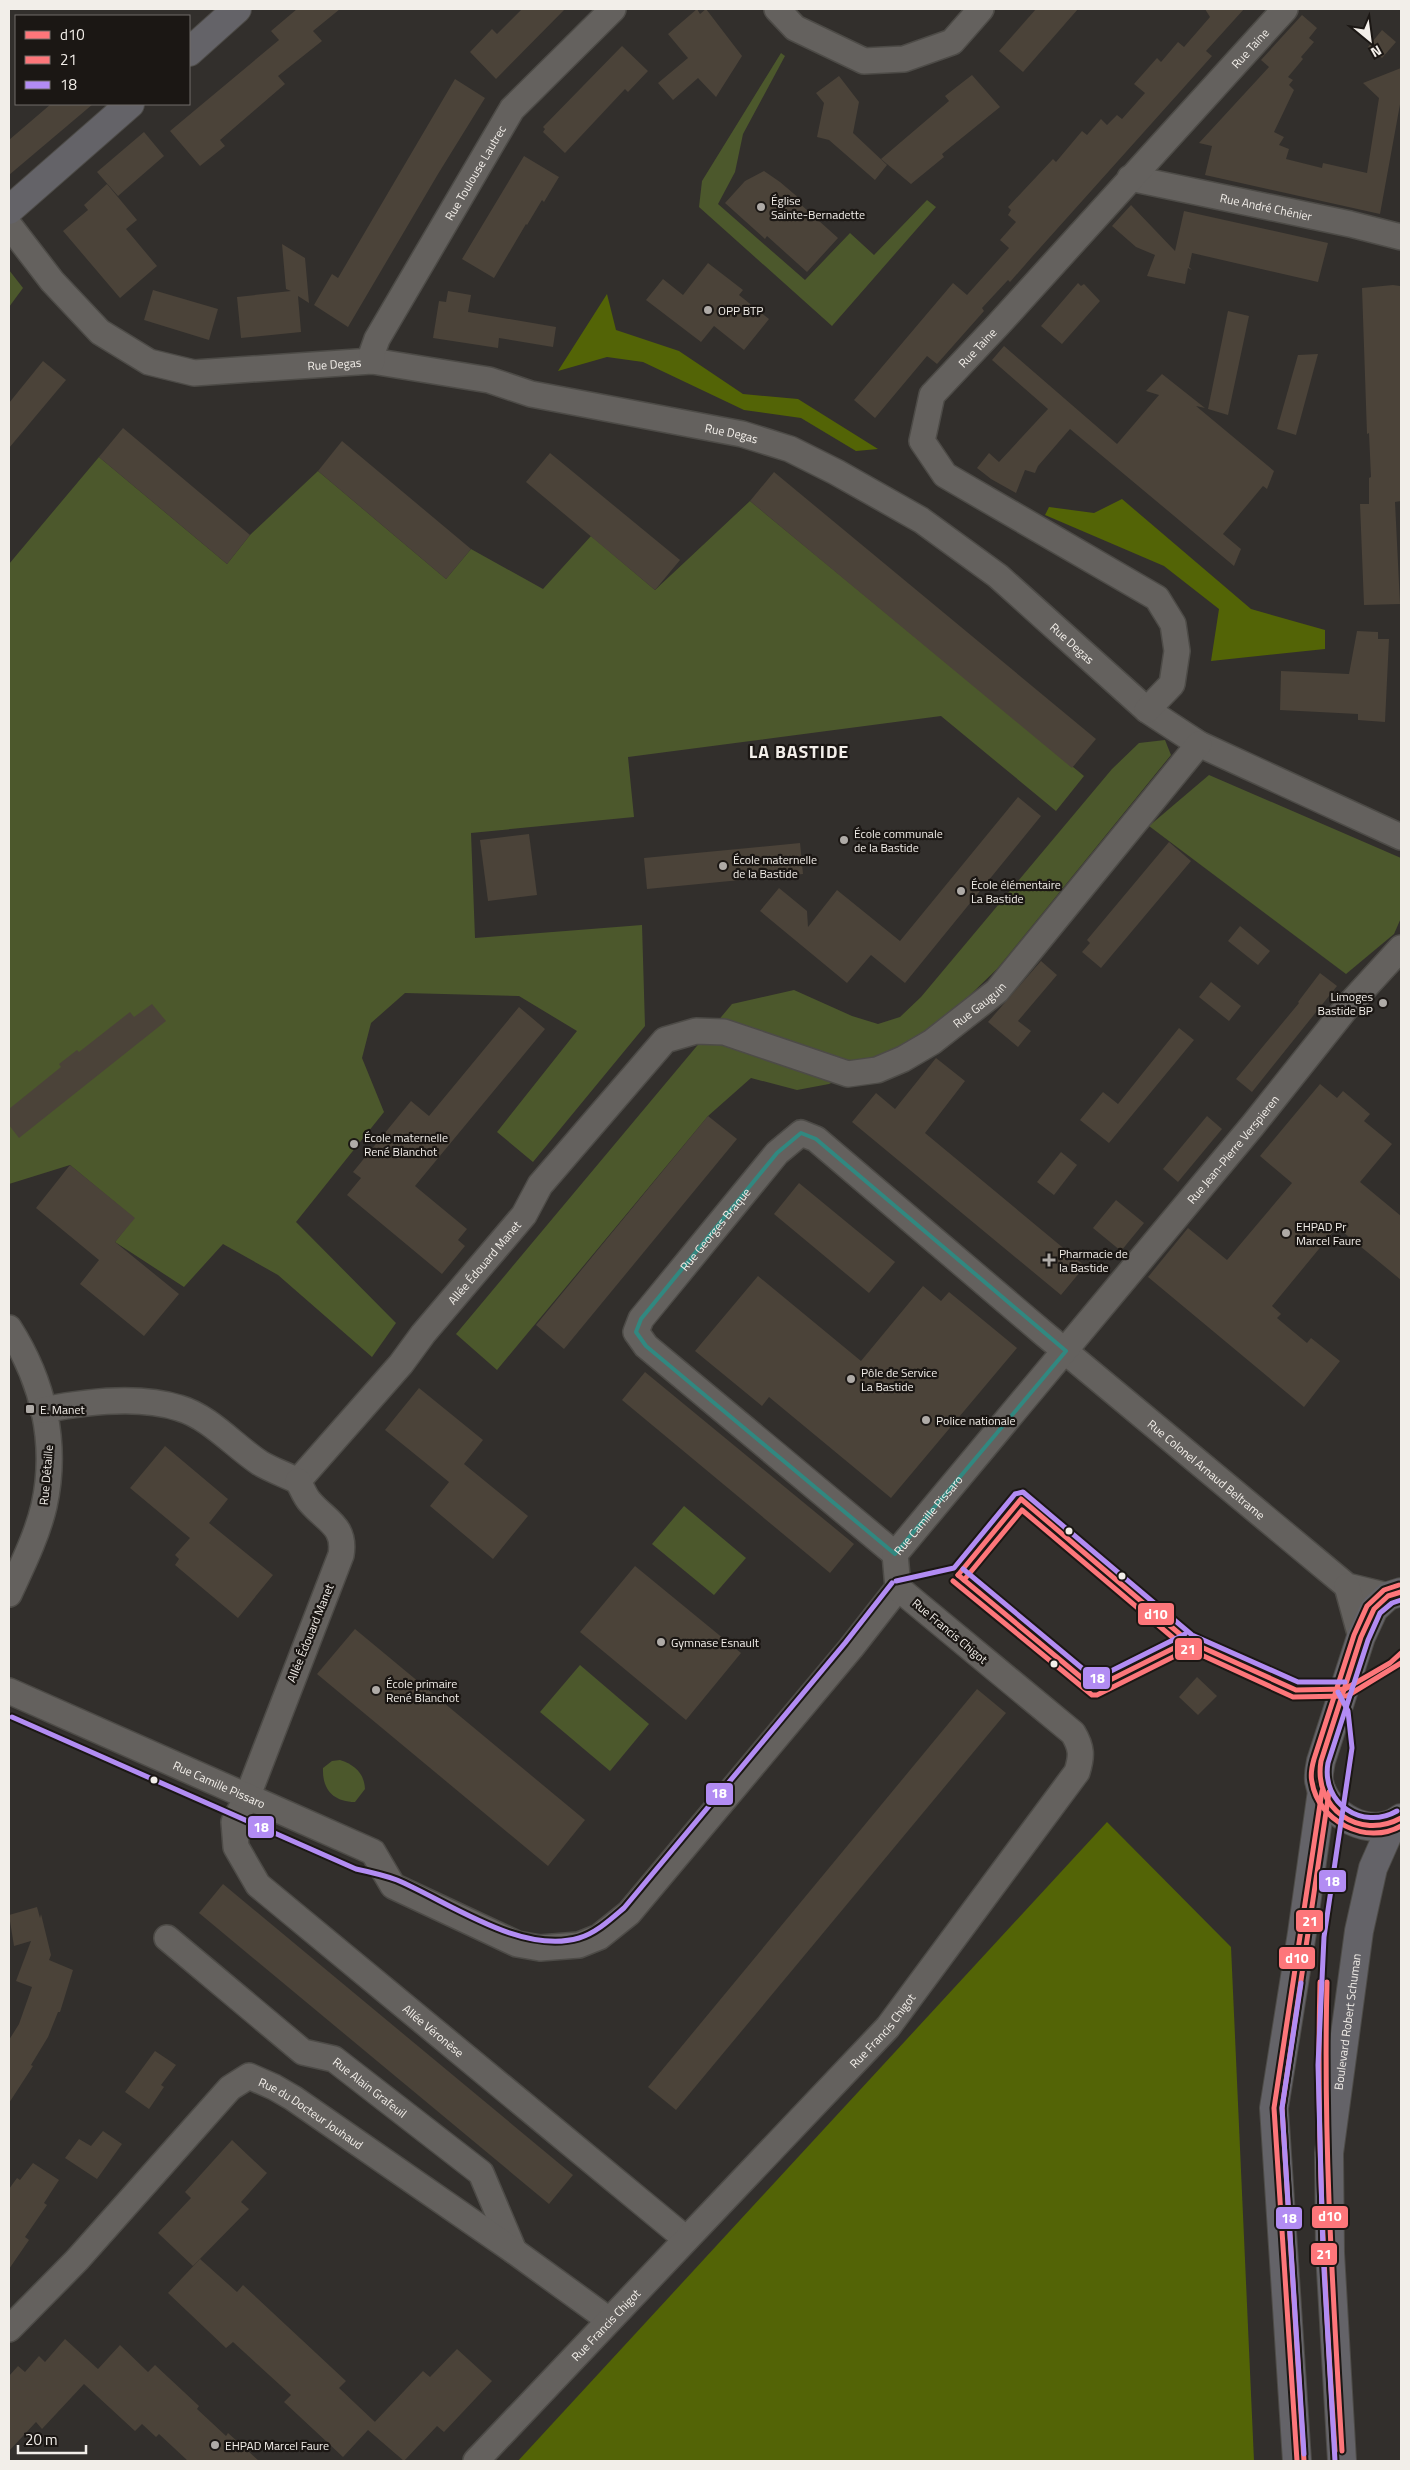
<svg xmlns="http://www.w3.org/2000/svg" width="1410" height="2470" viewBox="0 0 1410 2470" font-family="'Titillium Web',sans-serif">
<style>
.green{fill:#4c582c}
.forest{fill:#536406}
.building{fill:#4b4339}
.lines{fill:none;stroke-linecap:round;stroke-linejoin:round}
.minor-casing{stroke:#4d4b47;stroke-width:28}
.primary-casing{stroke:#4d4b47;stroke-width:30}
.minor{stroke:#64615e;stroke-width:25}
.primary{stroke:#646368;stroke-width:28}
.bus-1-casing{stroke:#1b1714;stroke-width:9}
.bus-2-casing{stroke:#1b1714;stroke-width:9}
.bus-3-casing{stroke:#1b1714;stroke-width:9}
.bus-1{stroke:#fd767a;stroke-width:5}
.bus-2{stroke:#fd767a;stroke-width:5}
.bus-3{stroke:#b28cf3;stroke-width:5}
.marked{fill:none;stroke:#318880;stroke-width:4;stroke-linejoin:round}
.poi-dot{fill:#afaba7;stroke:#1b1714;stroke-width:2}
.bus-dot{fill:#f2eee9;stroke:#1b1714;stroke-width:2}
.labels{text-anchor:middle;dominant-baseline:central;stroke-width:4.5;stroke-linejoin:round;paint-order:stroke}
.street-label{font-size:12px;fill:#f2eee9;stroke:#1b1714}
.poi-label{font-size:12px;fill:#f2eee9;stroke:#1b1714;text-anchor:start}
.district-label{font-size:18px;font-weight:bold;letter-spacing:1px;fill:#f2eee9;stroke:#1b1714}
.line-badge{stroke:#1b1714;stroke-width:2}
.badge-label{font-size:14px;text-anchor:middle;font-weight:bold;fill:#fff}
</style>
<rect width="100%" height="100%" fill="#322f2c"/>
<g class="green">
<polygon points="781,53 785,56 743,134 735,172 718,204 805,280 850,233 874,255 927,200 936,207 832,326 699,207 702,181"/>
<polygon points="9,270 23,288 9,307"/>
<polygon points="99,457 227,564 250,535 318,471 446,579 471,549 543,589 591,536 655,590 750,501 1084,776 1056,811 941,716 628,757 634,817 471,833 475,938 642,925 645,1026 533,1162 497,1132 577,1031 519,996 405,993 371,1023 362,1058 384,1112 296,1222 396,1323 372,1357 278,1275 223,1244 184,1287 115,1242 134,1218 70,1165 9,1184 9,564"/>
<polygon points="1165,740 1171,755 997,969 940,1024 878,1062 829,1084 797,1090 751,1078 708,1116 497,1370 456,1334 732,1004 794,990 852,1016 878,1024 900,1017 921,997 1112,769 1139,743"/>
<polygon points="1209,775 1401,858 1401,918 1394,934 1346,974 1149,826"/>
<polygon points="684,1506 746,1558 714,1595 652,1544"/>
<polygon points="580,1665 649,1724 610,1771 540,1712"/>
<path d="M340,1760C355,1765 364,1773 365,1789L355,1802C333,1802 322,1789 323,1768L332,1761Z"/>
</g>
<g class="forest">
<polygon points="607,294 616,330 679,351 743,394 798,399 878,449 856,451 801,418 744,410 643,362 607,357 558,371"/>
<polygon points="1122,499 1251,609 1325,630 1325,649 1211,661 1219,609 1164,566 1045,515 1049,507 1094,513"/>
<polygon points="1107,1822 1231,1947 1254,2461 518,2461"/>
</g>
<g class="building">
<polygon points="297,9 340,9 313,31 322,41 278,76 285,84 220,140 225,146 200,166 170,131 279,40 271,31"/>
<polygon points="522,9 565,9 496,79 470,52 492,29 497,34"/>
<polygon points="697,9 700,14 706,9 742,56 716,97 698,78 673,100 658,83 688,58 668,34"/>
<polygon points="1036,9 1078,9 1023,72 999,51"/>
<polygon points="1205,9 1244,9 1206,51 1212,56 1031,258 1010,282 1008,280 982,308 984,311 937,364 927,356 875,418 854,400 953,283 967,295 1009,248 1000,240 1016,222 1008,215 1011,210 1008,207 1053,159 1056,162 1082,131 1087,135 1101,119 1107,125 1117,115 1122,119 1145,93 1134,84 1157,58 1161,62 1178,42 1184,47 1210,17"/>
<polygon points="1302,15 1317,28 1309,38 1314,42 1301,57 1303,59 1288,77 1293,80 1289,85 1294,90 1274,132 1284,137 1279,145 1289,149 1286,159 1322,168 1323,163 1367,173 1379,98 1363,83 1401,68 1401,99 1380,214 1205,175 1212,146 1199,143 1269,67 1261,60"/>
<polygon points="1382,30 1396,42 1382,58 1368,47"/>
<polygon points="622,46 648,71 628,92 625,89 565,153 543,132 545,129 543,127"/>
<polygon points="972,75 1000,107 942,154 944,157 911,184 881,159 949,101 945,96"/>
<polygon points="839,76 859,102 853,133 887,165 875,180 829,140 817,137 824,103 816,93"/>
<polygon points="455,79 485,98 438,174 348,327 314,305 332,274 338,278"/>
<polygon points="51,104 93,104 9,175 9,140"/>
<polygon points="144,132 164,156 118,196 97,172"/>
<polygon points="524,156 559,177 544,202 542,200 527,225 526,224 494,278 462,259"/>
<polygon points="764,171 780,182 800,199 798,202 838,238 807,272 767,236 765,239 725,203 745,181"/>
<polygon points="107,184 137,220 126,229 157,266 120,298 63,231 88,210 84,205"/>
<polygon points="1131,205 1175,251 1184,211 1328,243 1318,282 1192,253 1189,267 1192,270 1188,268 1185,284 1147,276 1155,255 1136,247 1112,226"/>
<polygon points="282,244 305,258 309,303 298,296 301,332 241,338 237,297 291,291 286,289"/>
<polygon points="708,263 743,290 739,295 769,319 744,350 714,326 701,342 646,300 663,279 683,295"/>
<polygon points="1078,283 1081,286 1084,284 1100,301 1062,344 1041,326"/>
<polygon points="1393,285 1400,286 1401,306 1401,501 1395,502 1400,604 1364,605 1360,504 1369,504 1369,478 1371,477 1369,433 1367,434 1362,288"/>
<polygon points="153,290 218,309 209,340 144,320"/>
<polygon points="448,291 471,295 468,312 556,327 553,347 499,338 498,348 433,338 439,301 446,302"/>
<polygon points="1228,311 1249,316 1228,415 1208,409"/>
<polygon points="1004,346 1117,444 1159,395 1146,391 1162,374 1205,408 1196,406 1274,471 1267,489 1263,486 1223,534 1241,549 1234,566 1070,429 1038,466 1035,473 1025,470 1016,493 991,479 977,468 989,453 999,462 1048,409 992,360"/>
<polygon points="1318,354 1296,435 1277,429 1298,355"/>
<polygon points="43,361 66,380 9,448 9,403"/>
<polygon points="123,428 250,535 227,564 99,457"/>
<polygon points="342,441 471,549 446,579 318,471"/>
<polygon points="550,453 680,560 655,590 526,482"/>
<polygon points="774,472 1096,739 1072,768 750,501"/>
<polygon points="1357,631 1378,632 1378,639 1389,639 1385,722 1358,720 1358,714 1280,710 1281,671 1349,674"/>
<polygon points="1018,797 1041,816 905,983 871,955 847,983 760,911 779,888 807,911 808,927 837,890 900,941"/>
<polygon points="529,834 537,895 488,901 480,840"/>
<polygon points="1169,842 1191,861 1101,968 1082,952 1090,943 1087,940"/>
<polygon points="800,843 803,874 647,889 644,858"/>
<polygon points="1240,926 1270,951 1258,965 1228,941"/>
<polygon points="1041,961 1057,975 1018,1021 1031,1031 1018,1047 988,1022"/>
<polygon points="1320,973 1337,986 1252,1092 1236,1079 1299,1003 1298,1002"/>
<polygon points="1211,982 1241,1006 1229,1021 1199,997"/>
<polygon points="152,1004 166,1021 19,1138 9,1125 9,1109 61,1067 59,1064 77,1050 79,1052 130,1012 134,1017"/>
<polygon points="519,1007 545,1029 415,1186 467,1229 458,1240 465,1246 442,1274 347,1195 361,1178 353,1172 411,1101 429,1116"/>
<polygon points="1179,1028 1194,1040 1109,1143 1080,1120 1103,1092 1118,1104"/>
<polygon points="936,1058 965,1081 925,1133 1085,1266 1061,1295 852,1122 876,1093 895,1109"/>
<polygon points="1320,1084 1337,1098 1343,1091 1370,1114 1364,1121 1392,1144 1360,1182 1401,1216 1401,1280 1337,1227 1272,1306 1281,1314 1277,1318 1307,1343 1311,1338 1340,1361 1304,1407 1148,1277 1188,1228 1227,1260 1292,1183 1260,1156"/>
<polygon points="708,1116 737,1139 564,1349 536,1325"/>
<polygon points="1207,1116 1222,1129 1178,1182 1163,1169"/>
<polygon points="1061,1152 1077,1165 1054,1195 1037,1182"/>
<polygon points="70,1165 135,1218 115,1242 179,1294 144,1336 80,1284 99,1260 36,1208"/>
<polygon points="799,1183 895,1262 869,1293 774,1214"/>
<polygon points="1116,1200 1144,1223 1121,1251 1093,1228"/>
<polygon points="758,1276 861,1361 923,1286 941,1301 949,1292 1017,1348 891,1498 769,1397 762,1406 695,1351"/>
<polygon points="645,1372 854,1544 830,1573 622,1400"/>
<polygon points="419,1388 483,1440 464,1464 528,1516 493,1559 430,1506 449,1482 385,1430"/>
<polygon points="165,1446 228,1499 209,1523 273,1575 238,1618 175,1565 179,1559 175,1555 190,1538 130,1488"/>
<polygon points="635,1566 741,1653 686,1720 580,1632"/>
<polygon points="355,1629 585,1820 548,1866 317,1674"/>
<polygon points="1197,1677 1217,1696 1198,1715 1179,1697"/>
<polygon points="977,1689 1006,1713 676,2110 648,2087"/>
<polygon points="223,1884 573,2175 549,2204 199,1913"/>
<polygon points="37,1907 40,1918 41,1914 51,1955 49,1960 73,1970 60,2012 58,2012 48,2037 31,2065 33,2066 9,2103 9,2040 19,2024 32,1987 16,1981 31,1941 14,1946 9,1915"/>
<polygon points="155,2051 176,2065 161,2085 164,2087 149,2109 125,2092"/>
<polygon points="103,2131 122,2144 97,2179 65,2158 79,2139 91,2146"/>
<polygon points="232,2140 267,2173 241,2202 249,2209 193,2266 158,2233 191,2198 185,2192"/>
<polygon points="33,2163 59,2180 44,2203 47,2205 25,2237 29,2240 9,2269 9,2189 17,2178 20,2180"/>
<polygon points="200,2259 237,2292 243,2285 346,2381 339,2388 375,2422 370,2427 423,2371 430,2377 457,2349 492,2381 444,2432 437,2426 404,2461 368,2430 343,2457 284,2402 291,2395 233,2342 226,2348 168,2293"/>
<polygon points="65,2339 98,2369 120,2345 148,2372 155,2365 199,2406 197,2409 226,2436 228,2433 259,2461 188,2461 159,2434 156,2437 142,2424 135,2431 84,2384 42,2429 36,2422 9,2451 9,2376 18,2366 25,2372 39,2356 45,2362"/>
</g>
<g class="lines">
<g class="minor-casing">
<g id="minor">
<polyline points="777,9 795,28 864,61 904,59 952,42 981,9"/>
<path id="s1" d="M1130,178L1350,224L1401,237"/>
<path id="s2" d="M9,225L52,281L100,332L149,362L194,373L372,361L489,380L531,394L742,434L790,449L836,472L921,520L998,576L1147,710L1199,744L1401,837"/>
<path id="s3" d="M372,361V353L377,339L512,109L613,9"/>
<path id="s4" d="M1147,710L1172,684L1177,651L1173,624L1157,598L945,475L922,441L932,395L997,326L1285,9"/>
<path d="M9,1328C43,1381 58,1443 44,1506C37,1536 22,1566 9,1594"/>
<path id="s5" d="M43,1410C83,1402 139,1395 179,1408C210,1417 234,1446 260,1463C272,1470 286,1475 298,1481L401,1364L423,1334L524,1215L540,1185L665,1040L696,1031L724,1032L848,1074L877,1070L903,1059L932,1042L997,991L1199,744"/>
<path id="s6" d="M298,1481C302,1488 305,1497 310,1502C326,1521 346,1526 341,1555L248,1795L234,1822L236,1847L258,1885L686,2239"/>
<path id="s7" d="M895,1554L646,1346L636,1332L641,1319L777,1153L801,1133L816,1139L1042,1332L1347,1586L1388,1596"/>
<polyline points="1347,1586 1361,1637"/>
<path id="s8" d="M9,1691L373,1852L393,1886L517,1944L540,1948L579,1945L599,1937L629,1913L851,1648L898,1588L895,1554L1253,1125L1347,1007L1401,948"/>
<path id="s9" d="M167,1938L303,2052L334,2059L481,2173L514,2251"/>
<path id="s10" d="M9,2329L77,2260L230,2088L249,2076L274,2087L293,2098L514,2251L609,2320"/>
<path id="s11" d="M476,2461L888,2027L1077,1772C1082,1756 1082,1748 1073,1733L898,1588"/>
</g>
</g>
<g class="primary-casing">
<g id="primary">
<polyline points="189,52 237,9"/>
<polyline points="9,210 130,104"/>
<path d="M1401,1592L1388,1596L1374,1609L1361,1637L1321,1761C1320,1767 1318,1775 1319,1781C1325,1815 1372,1841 1401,1818"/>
<polyline points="1297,2461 1274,2108 1302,1933 1322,1791"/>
<path id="s12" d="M1342,2461L1330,2253L1329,2153L1359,1931L1373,1868L1392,1825"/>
</g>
</g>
<use href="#minor" class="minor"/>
<use href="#primary" class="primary"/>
<g class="bus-1-casing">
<g id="bus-1">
<polyline points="958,1575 1021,1499 1188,1641 1296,1690 1345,1689 1390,1663 1401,1653"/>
<polyline points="958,1575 1094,1688 1188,1641"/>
<path d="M1401,1592L1388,1596L1374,1609L1361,1637L1321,1761C1313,1808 1359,1841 1401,1818"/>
<path d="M1327,1982C1323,2139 1333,2295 1342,2451"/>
<polyline points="1297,2461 1274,2108 1322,1791"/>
</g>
</g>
<g class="bus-2-casing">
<g id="bus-2">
<polyline points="964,1580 1022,1510 1184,1647 1293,1697 1347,1696 1401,1663"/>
<polyline points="953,1581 1092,1695 1097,1695 1191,1648"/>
<path d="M1399,1585L1384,1590L1367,1606L1354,1635L1314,1759C1312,1766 1310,1774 1312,1782C1318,1821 1366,1846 1401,1826"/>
<path d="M1320,1982C1316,2139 1325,2295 1335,2451"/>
<polyline points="1304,2461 1282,2108 1329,1792"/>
</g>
</g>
<g class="bus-3-casing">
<g id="bus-3">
<polyline points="963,1569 1095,1679 1185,1634"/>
<polyline points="896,1581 954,1568 1015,1494 1023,1492 1192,1635 1298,1682 1345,1682"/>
<path d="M12,1717L356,1869C370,1872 384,1875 397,1880C449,1902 521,1955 579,1938C596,1933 611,1919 624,1908L845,1643L892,1583"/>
<path d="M1397,1811C1362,1831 1321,1803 1328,1763L1368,1640L1380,1613L1392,1603L1401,1600"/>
<polyline points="1301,1983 1282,2108 1304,2454"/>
<polyline points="1335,2461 1323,2253 1318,2065 1324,1937 1352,1748 1348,1711 1338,1692"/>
</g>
</g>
<use href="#bus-1" class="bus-1"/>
<use href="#bus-2" class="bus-2"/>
<use href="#bus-3" class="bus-3"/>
</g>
<path class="marked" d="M801,1133L816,1139L1066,1351L895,1554L646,1346L636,1332L641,1319L777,1153Z"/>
<g class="poi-dot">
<circle cx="761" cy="207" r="5"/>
<circle cx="708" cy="310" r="5"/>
<circle cx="844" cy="840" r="5"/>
<circle cx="723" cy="866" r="5"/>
<circle cx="961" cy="891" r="5"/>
<circle cx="1383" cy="1003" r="5"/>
<circle cx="354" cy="1144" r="5"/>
<circle cx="1286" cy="1233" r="5"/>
<path d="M1046.5 1252.5h5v5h5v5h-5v5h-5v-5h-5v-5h5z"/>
<circle cx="851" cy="1379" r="5"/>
<rect x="25" y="1404" width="10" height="10" rx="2.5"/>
<circle cx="926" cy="1420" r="5"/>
<circle cx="661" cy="1642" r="5"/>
<circle cx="376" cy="1690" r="5"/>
<circle cx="215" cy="2445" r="5"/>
</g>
<g class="bus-dot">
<circle cx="1069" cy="1531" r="4.5"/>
<circle cx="1122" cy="1576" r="4.5"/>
<circle cx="1054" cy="1664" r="4.5"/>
<circle cx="154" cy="1780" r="4.5"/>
</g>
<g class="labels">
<g class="street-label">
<text stroke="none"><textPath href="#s4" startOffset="931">Rue Taine</textPath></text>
<text stroke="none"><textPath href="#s3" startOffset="216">Rue Toulouse Lautrec</textPath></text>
<text stroke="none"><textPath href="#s1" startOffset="139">Rue André Chénier</textPath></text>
<text stroke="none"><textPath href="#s4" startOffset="526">Rue Taine</textPath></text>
<text stroke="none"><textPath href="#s2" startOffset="385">Rue Degas</textPath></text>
<text stroke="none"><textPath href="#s2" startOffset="790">Rue Degas</textPath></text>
<text stroke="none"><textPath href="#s2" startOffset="1195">Rue Degas</textPath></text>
<text stroke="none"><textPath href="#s5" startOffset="1195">Rue Gauguin</textPath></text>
<text stroke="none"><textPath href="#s8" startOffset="1680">Rue Jean-Pierre Verspieren</textPath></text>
<text stroke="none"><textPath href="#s7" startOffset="472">Rue Georges Braque</textPath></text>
<text stroke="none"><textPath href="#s5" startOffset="565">Allée Édouard Manet</textPath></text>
<text stroke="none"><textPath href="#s7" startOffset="1129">Rue Colonel Arnaud Beltrame</textPath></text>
<text transform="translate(46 1475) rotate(-85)">Rue Détaille</text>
<text stroke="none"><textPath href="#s8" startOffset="1204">Rue Camille Pissaro</textPath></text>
<text transform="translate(950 1631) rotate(40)">Rue Francis Chigot</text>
<text transform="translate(310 1633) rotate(-68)">Allée Édouard Manet</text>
<text stroke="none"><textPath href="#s8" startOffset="230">Rue Camille Pissaro</textPath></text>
<text stroke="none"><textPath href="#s12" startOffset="441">Boulevard Robert Schuman</textPath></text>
<text stroke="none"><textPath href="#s6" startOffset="674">Allée Véronèse</textPath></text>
<text stroke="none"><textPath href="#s11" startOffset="592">Rue Francis Chigot</textPath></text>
<text stroke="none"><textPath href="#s9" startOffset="255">Rue Alain Grafeuil</textPath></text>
<text stroke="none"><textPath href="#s10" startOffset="422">Rue du Docteur Jouhaud</textPath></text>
<text stroke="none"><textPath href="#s11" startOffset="188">Rue Francis Chigot</textPath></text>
</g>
<g class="poi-label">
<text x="771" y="200">Église<tspan x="771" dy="14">Sainte-Bernadette</tspan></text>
<text x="718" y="310">OPP BTP</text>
<text x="854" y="833">École communale<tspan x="854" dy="14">de la Bastide</tspan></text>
<text x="733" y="859">École maternelle<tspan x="733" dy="14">de la Bastide</tspan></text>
<text x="971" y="884">École élémentaire<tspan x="971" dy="14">La Bastide</tspan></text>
<text x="1373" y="996" text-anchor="end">Limoges<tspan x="1373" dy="14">Bastide BP</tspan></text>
<text x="364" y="1137">École maternelle<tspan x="364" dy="14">René Blanchot</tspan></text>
<text x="1296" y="1226">EHPAD Pr<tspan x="1296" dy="14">Marcel Faure</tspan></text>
<text x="1059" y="1253">Pharmacie de<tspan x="1059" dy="14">la Bastide</tspan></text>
<text x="861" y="1372">Pôle de Service<tspan x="861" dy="14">La Bastide</tspan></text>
<text x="40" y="1409">E. Manet</text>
<text x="936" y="1420">Police nationale</text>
<text x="671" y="1642">Gymnase Esnault</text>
<text x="386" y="1683">École primaire<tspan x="386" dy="14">René Blanchot</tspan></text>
<text x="225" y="2445">EHPAD Marcel Faure</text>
</g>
<g class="district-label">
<text x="799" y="751">LA BASTIDE</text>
</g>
</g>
<g class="line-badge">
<rect x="1137" y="1602" width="38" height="24" rx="5" fill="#fd767a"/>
<rect x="1174" y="1637" width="29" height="24" rx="5" fill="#fd767a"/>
<rect x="1082" y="1666" width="29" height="24" rx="5" fill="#b28cf3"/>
<rect x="705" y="1782" width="29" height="24" rx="5" fill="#b28cf3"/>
<rect x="247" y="1815" width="28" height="24" rx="5" fill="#b28cf3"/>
<rect x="1318" y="1869" width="29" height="24" rx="5" fill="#b28cf3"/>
<rect x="1295" y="1909" width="29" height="24" rx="5" fill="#fd767a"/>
<rect x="1278" y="1946" width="38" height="24" rx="5" fill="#fd767a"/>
<rect x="1311" y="2205" width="38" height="24" rx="5" fill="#fd767a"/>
<rect x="1275" y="2206" width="28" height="24" rx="5" fill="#b28cf3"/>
<rect x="1310" y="2242" width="28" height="24" rx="5" fill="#fd767a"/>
</g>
<g class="badge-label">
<text x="1156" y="1619">d10</text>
<text x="1188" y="1654">21</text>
<text x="1097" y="1683">18</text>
<text x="719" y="1798">18</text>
<text x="261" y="1832">18</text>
<text x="1332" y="1886">18</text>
<text x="1310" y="1926">21</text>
<text x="1297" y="1963">d10</text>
<text x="1330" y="2221">d10</text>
<text x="1289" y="2223">18</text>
<text x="1324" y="2259">21</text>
</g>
<rect width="1410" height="2470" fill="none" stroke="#f2eee9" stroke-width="20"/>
<rect x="15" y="15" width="175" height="90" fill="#1b1714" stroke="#716d69"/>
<rect x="25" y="31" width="25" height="8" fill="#fd767a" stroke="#716d69"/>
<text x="60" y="40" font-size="15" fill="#f2eee9">d10</text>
<rect x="25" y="56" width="25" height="8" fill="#fd767a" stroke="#716d69"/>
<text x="60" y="65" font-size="15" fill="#f2eee9">21</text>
<rect x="25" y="81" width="25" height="8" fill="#b28cf3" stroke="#716d69"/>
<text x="60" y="90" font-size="15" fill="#f2eee9">18</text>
<g transform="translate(1370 40) rotate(151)" stroke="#1b1714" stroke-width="4" paint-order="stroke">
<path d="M0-4L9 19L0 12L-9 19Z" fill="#f2eee9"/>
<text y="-8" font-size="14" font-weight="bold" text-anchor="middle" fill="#f2eee9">N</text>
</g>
<path d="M18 2445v8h68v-8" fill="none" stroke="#f2eee9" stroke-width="2.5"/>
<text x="25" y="2445" font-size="15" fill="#f2eee9" stroke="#1b1714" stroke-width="4" paint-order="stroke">20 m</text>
</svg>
